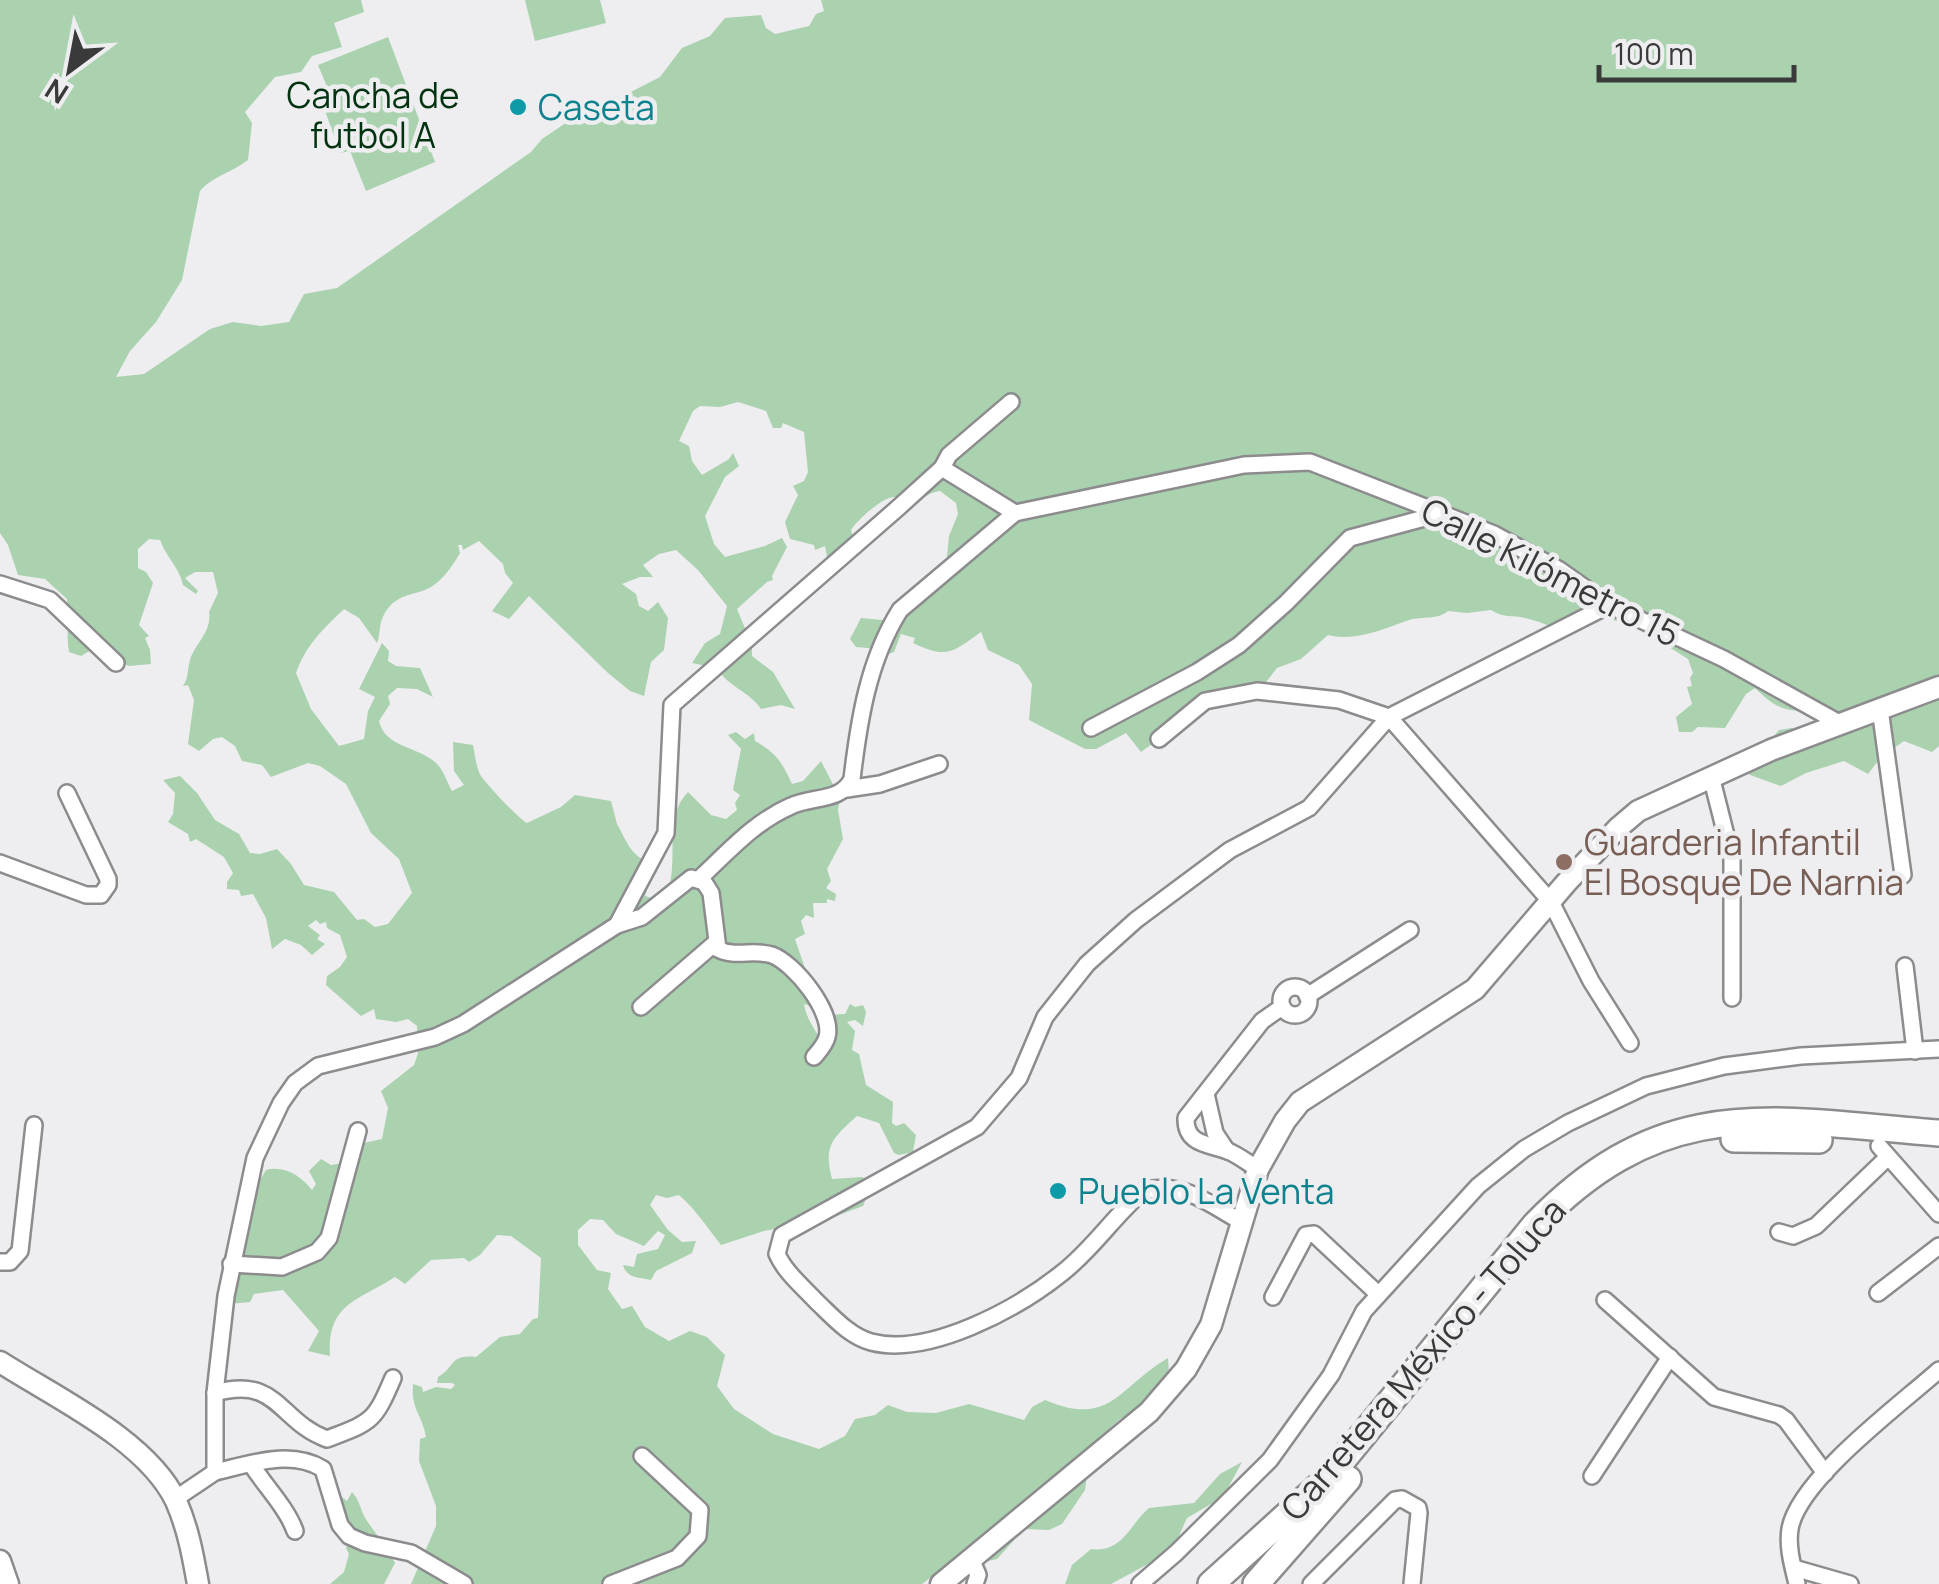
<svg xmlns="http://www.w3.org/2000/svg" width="1939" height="1584" viewBox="0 0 1939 1584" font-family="Manrope,sans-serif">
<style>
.green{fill:#aad2af}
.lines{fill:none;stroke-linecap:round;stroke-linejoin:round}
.minor-casing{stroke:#8c8c8e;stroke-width:20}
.tertiary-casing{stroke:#8c8c8e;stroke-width:25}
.primary-casing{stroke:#8c8c8e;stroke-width:30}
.minor{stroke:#fff;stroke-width:15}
.tertiary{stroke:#fff;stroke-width:20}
.primary{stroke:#fff;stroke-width:25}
.culture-dot{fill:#0f9aa8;stroke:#eeeef0;stroke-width:4}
.education-dot{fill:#8d6e63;stroke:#eeeef0;stroke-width:4}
.labels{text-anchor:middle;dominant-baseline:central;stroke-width:9;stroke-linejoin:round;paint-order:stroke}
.park-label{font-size:35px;fill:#013310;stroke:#eeeef0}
.culture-label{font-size:35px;fill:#0d838f;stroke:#eeeef0;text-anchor:start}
.street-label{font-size:35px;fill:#3a3a3b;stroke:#eeeef0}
.education-label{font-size:35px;fill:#785e54;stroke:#eeeef0;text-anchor:start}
</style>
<rect width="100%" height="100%" fill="#eeeef0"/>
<g class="green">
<path d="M0,0H361L364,12L334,23L342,47L312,56L301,72L275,77L245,112L252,123L248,160C234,171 210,178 200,191L182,280L156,322L130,351L116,377L144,374L210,329L233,322L261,326L289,322L304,294L337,288L531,152L542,139L588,108L623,96L660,77L682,48L710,36L725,18L761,15L766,28L775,34L809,26L816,14L824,11L821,0H1939V746L1932,752L1904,741L1881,757L1868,774L1844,761L1806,773L1781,786L1750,775L1739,767L1759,754L1779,730L1792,728L1806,738L1824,724L1813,710C1786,713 1774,707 1755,688L1746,694L1725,728L1698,727L1692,732H1679L1676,717L1692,704L1687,687L1692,686L1690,678L1693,673L1688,659L1642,630L1599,615L1576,633C1556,630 1543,622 1525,618C1512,615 1503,618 1491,610L1467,613L1448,611C1438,620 1423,616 1409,620C1383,629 1356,642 1328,635L1301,659L1277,668L1263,686L1197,711L1178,734L1169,732L1166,747L1156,741L1141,752L1126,733L1096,749H1085L1029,720L1032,684L1019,665L988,650L981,632C952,653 946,659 913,643L915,638L901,634L894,652L885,655L868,648L856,647L850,639L861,618L882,620L913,601L946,566L949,536L958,514L956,503L940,491C930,492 922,500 910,501C905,501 900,497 894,497C883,497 857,520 851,530L853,538L842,545L844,553L838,550L829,568L825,546L815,550L814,545L790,539L785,522L798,495L793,486L804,481L808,472L804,432L783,423L781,428H773L766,411L738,402L720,407L700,406L693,411L679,441L689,446L692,461L702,475L729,459L733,453L739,466L725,477L705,516L714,544L725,557L765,546L782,538L787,547L772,576L773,580L767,582L737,609L752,645V656L773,672L795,709L781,705L761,709C749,691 728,687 717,668L692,663L705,643L720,634L727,606L698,570L676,550L659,554L643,565L653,577H640L622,584L636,594L639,606L648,611L658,602L668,618L664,650L651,662L644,696L630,691L608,673L529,596L509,619L492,611L513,583L505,573L503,564L479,541L463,550L462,545H458L460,553C453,565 445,577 434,585C416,598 394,590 382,619C379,627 380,636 377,643L359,618L344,609C323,629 306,645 296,673L311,709L339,746L364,739L368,711L375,697L359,689L382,643L389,651L388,661L396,666L420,668L433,697L417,689L397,688L388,696L390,704L379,721C385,748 418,746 436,763C443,769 447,782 452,791L464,785L454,771L453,742L473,745C475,755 476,768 481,776C489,787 517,817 527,823L561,807L575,795L611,801L617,824C626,839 632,862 656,862L645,896L655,899L668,891C679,859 663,817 688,792L711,815L726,819L737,810L735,803L740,795L733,790L741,749L728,735L736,732L745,739L754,733L755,741C776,753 782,762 792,784L803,781L821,761L840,798L838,810L843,839L827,869L831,881L826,888L836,894L835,901L827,899V903H813L814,918L806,915L801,921L805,934L795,939L807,974L799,985L818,1008L804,1004C807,1021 815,1028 822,1043L828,1015L845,1014L850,1004L855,1007L863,1005L866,1012L863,1026L855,1020L847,1022L855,1031L852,1050L859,1054L866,1085L893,1102L892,1123L896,1126L904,1123L916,1135L913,1152L899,1155L894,1153L879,1123L857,1116C833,1138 823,1145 832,1179L862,1177L872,1184L863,1206L831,1218L764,1231L721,1245C707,1227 696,1210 679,1195L667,1198L656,1195L650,1205L668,1230L682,1242L696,1241L692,1253L656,1271L651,1280C639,1277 627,1279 623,1265L634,1267L637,1254L658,1249L665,1235L658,1231L644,1246L616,1234L603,1220L590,1219L578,1230V1245L597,1270L611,1273L608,1289L622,1309L632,1306L645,1327L669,1341L690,1331L707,1337L725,1355L717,1386L734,1409L773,1434L819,1449L845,1436L855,1419L875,1415L888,1405L907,1412L936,1413L969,1404L1024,1420L1032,1407L1045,1400C1111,1428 1118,1387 1168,1358L1169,1374L1142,1409L1120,1419L1102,1435L1098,1452L1088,1467L1085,1490L1062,1524L1049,1530L1024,1529L997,1559L988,1561L969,1548L922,1584H411L436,1526V1506L419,1461L420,1439L426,1437C422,1413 411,1411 413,1384L422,1387L423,1392L436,1387L451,1389L455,1385L452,1383H437L438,1377C456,1367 449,1354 476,1357L500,1337L520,1334L533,1319L538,1318L541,1258L511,1236L497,1235L480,1255L469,1262L464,1258L431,1260L405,1284L395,1277C358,1301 327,1303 330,1356L308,1351L319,1331L283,1290L254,1294L250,1302L229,1304L253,1192L266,1170C285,1165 301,1176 312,1190L316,1184L309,1171L321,1159L331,1165L343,1163L359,1144L382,1139L388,1108L381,1091L414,1065L418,1053L417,1026L408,1019L396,1022L376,1019L374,1009L361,1016L326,985L327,976L340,967L347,957L340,935L327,928L326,922L320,924L316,920L308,926L320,935L317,939L325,944L312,955L301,945L285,939L272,949L266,918L253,894L241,896L239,890L227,889V882L233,873L224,857L196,839L190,842L188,834L168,822L173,814L175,793L163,780L180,776L197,793L215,820L239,834L250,853L260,854L277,849L291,864L304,885L334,892L357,920L364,919L375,927L388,924L412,893L399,859L371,833L346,784L320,766L308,763L271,777L262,765L242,761L235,746L222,737L213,739L199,751L188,744L194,700L188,685L183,686C189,677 187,671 190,660C196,642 212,632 209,612L218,593L213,572H195L185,578L198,591L196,594L183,585C179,567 166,557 160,540L149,539L138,549V568L146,572L153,583L139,625L149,636L145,638L150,650L151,664L129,666L91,650L81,656L69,652C66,634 69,618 67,599L45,579L18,575L8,545L0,533Z"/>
<polygon points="525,0 600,0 606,23 535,41"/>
<polygon points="388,37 435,162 366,191 350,151 340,153 323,105 333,101 318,65"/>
<path d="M1242,1462L1223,1497L1187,1518L1172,1551L1111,1584H1065L1072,1565L1091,1549C1123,1553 1129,1525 1149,1508L1194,1503L1220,1474Z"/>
<path d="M332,1489L347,1501L352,1492C361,1502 360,1511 367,1521C377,1535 387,1548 395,1563L384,1584H330L344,1572L349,1554L346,1548L350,1541Z"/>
</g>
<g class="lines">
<g class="minor-casing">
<g id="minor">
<polyline points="942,468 1015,513 1244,465 1310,462 1494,534 1558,569 1609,605 1724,659 1841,724"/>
<polyline points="0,584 50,600 116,663"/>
<polyline points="1880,709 1903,875"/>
<polyline points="1091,728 1197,672 1239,645 1286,603 1350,538 1443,513"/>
<polyline points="1159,739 1205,701 1257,691 1339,700 1389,717 1551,902 1591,981 1630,1043"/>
<polyline points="1711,776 1732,859 1732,998"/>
<polyline points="847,789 880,784 939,764"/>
<polyline points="0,863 86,895 101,895 108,885 108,879 67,793"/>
<path d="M699,879C728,852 754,822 791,806C812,796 841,802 852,779C859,720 868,661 900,610L1015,513"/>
<path d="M617,925L642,917L691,878L704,882L711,893L718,949C734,958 754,949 772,955C794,963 834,1012 827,1037C825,1045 819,1051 814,1057"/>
<polyline points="1905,966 1915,1051"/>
<circle cx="1295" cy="1001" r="14"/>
<polyline points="1307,996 1410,930"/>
<polyline points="641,1007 714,944"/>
<polyline points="1206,1094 1215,1133 1227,1151"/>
<polyline points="1879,1146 1939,1214"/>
<path d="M1258,1169C1248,1163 1238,1155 1228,1151C1209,1144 1185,1145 1186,1118L1262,1021L1282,1007"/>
<path d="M1240,1221C1208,1203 1181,1180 1143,1191C1114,1216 1092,1250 1062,1273C1017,1309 929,1357 871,1342C849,1336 832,1316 816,1301C802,1286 785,1272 777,1254L782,1235L977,1127L1019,1078L1045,1017L1087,964L1136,920L1230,850L1309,808L1389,717L1609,605"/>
<polyline points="1779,1232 1793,1236 1816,1226 1888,1157"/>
<polyline points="0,1262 10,1262 20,1251 34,1125"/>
<polyline points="231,1264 282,1267 317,1252 329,1238 358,1131"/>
<polyline points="1878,1293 1939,1246"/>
<polyline points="1273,1297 1306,1235 1314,1234 1378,1294"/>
<polyline points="1605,1300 1714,1397 1779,1415 1786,1420 1825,1473"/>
<path d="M215,1393C278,1375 278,1421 327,1439C371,1422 374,1423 393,1378"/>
<path d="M251,1464C265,1486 287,1508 295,1531"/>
<path d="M215,1472C250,1464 291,1449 323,1469L340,1525L349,1536L365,1543L411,1553L464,1584"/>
<polyline points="1592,1476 1670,1357"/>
<polyline points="175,1499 215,1472 215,1393 226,1296 255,1158 281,1103 295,1083 318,1066 435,1037 463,1024 617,925 666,833 672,705 899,507 942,468 949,455 1011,402"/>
<polyline points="972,1561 978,1575 975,1584"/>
<polyline points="1794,1568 1850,1584"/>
<polyline points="611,1584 677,1558 698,1536 700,1510 642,1456"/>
<polyline points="1140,1584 1176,1553 1270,1460 1331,1375 1364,1311 1478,1186 1524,1149 1568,1123 1646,1086 1724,1066 1801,1056 1939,1049"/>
<polyline points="1311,1584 1395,1500 1402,1499 1418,1508 1419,1513 1412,1584"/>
<path d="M1797,1584C1793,1567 1787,1547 1790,1529C1798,1480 1901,1404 1939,1370"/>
</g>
</g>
<g class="tertiary-casing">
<g id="tertiary">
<path d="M0,1362C56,1398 147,1440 176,1501C188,1528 193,1556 198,1584"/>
<polyline points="0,1561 8,1584"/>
<polyline points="941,1584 1149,1412 1186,1369 1211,1325 1258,1169 1285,1121 1300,1102 1475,989 1566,883 1618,828 1638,811 1771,750 1939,687"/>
</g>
</g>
<g class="primary-casing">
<g id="primary">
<polyline points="1734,1139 1819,1140"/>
<path d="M1211,1584L1327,1479L1535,1225C1665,1091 1771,1120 1939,1133"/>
<polyline points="1256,1584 1348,1479"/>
</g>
</g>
<use href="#minor" class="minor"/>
<use href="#tertiary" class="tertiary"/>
<use href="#primary" class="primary"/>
</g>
<g class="culture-dot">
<circle cx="518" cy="107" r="10"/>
<circle cx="1058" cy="1191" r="10"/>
</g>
<circle class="education-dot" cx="1564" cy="862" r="10"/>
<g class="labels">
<g class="park-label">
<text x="373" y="95">Cancha de<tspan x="373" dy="40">futbol A</tspan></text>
</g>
<g class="culture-label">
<text x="538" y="107">Caseta</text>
<text x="1078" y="1191">Pueblo La Venta</text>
</g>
<g class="street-label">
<text transform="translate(1551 572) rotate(27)">Calle Kilómetro 15</text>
<text transform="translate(1423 1359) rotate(-49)">Carretera México - Toluca</text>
</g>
<g class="education-label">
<text x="1584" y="842">Guarderia Infantil<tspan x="1584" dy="40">El Bosque De Narnia</tspan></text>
</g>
</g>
<g transform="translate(70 70) rotate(212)" stroke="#eeeef0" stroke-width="8" paint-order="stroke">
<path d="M0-8L18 38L0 25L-18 38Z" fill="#3a3a3b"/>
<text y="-15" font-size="28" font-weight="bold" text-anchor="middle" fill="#3a3a3b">N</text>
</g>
<path d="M1599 65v15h195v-15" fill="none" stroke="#3a3a3b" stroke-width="5"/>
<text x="1614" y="65" font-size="30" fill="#3a3a3b" stroke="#eeeef0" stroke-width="8" paint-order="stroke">100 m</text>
</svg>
